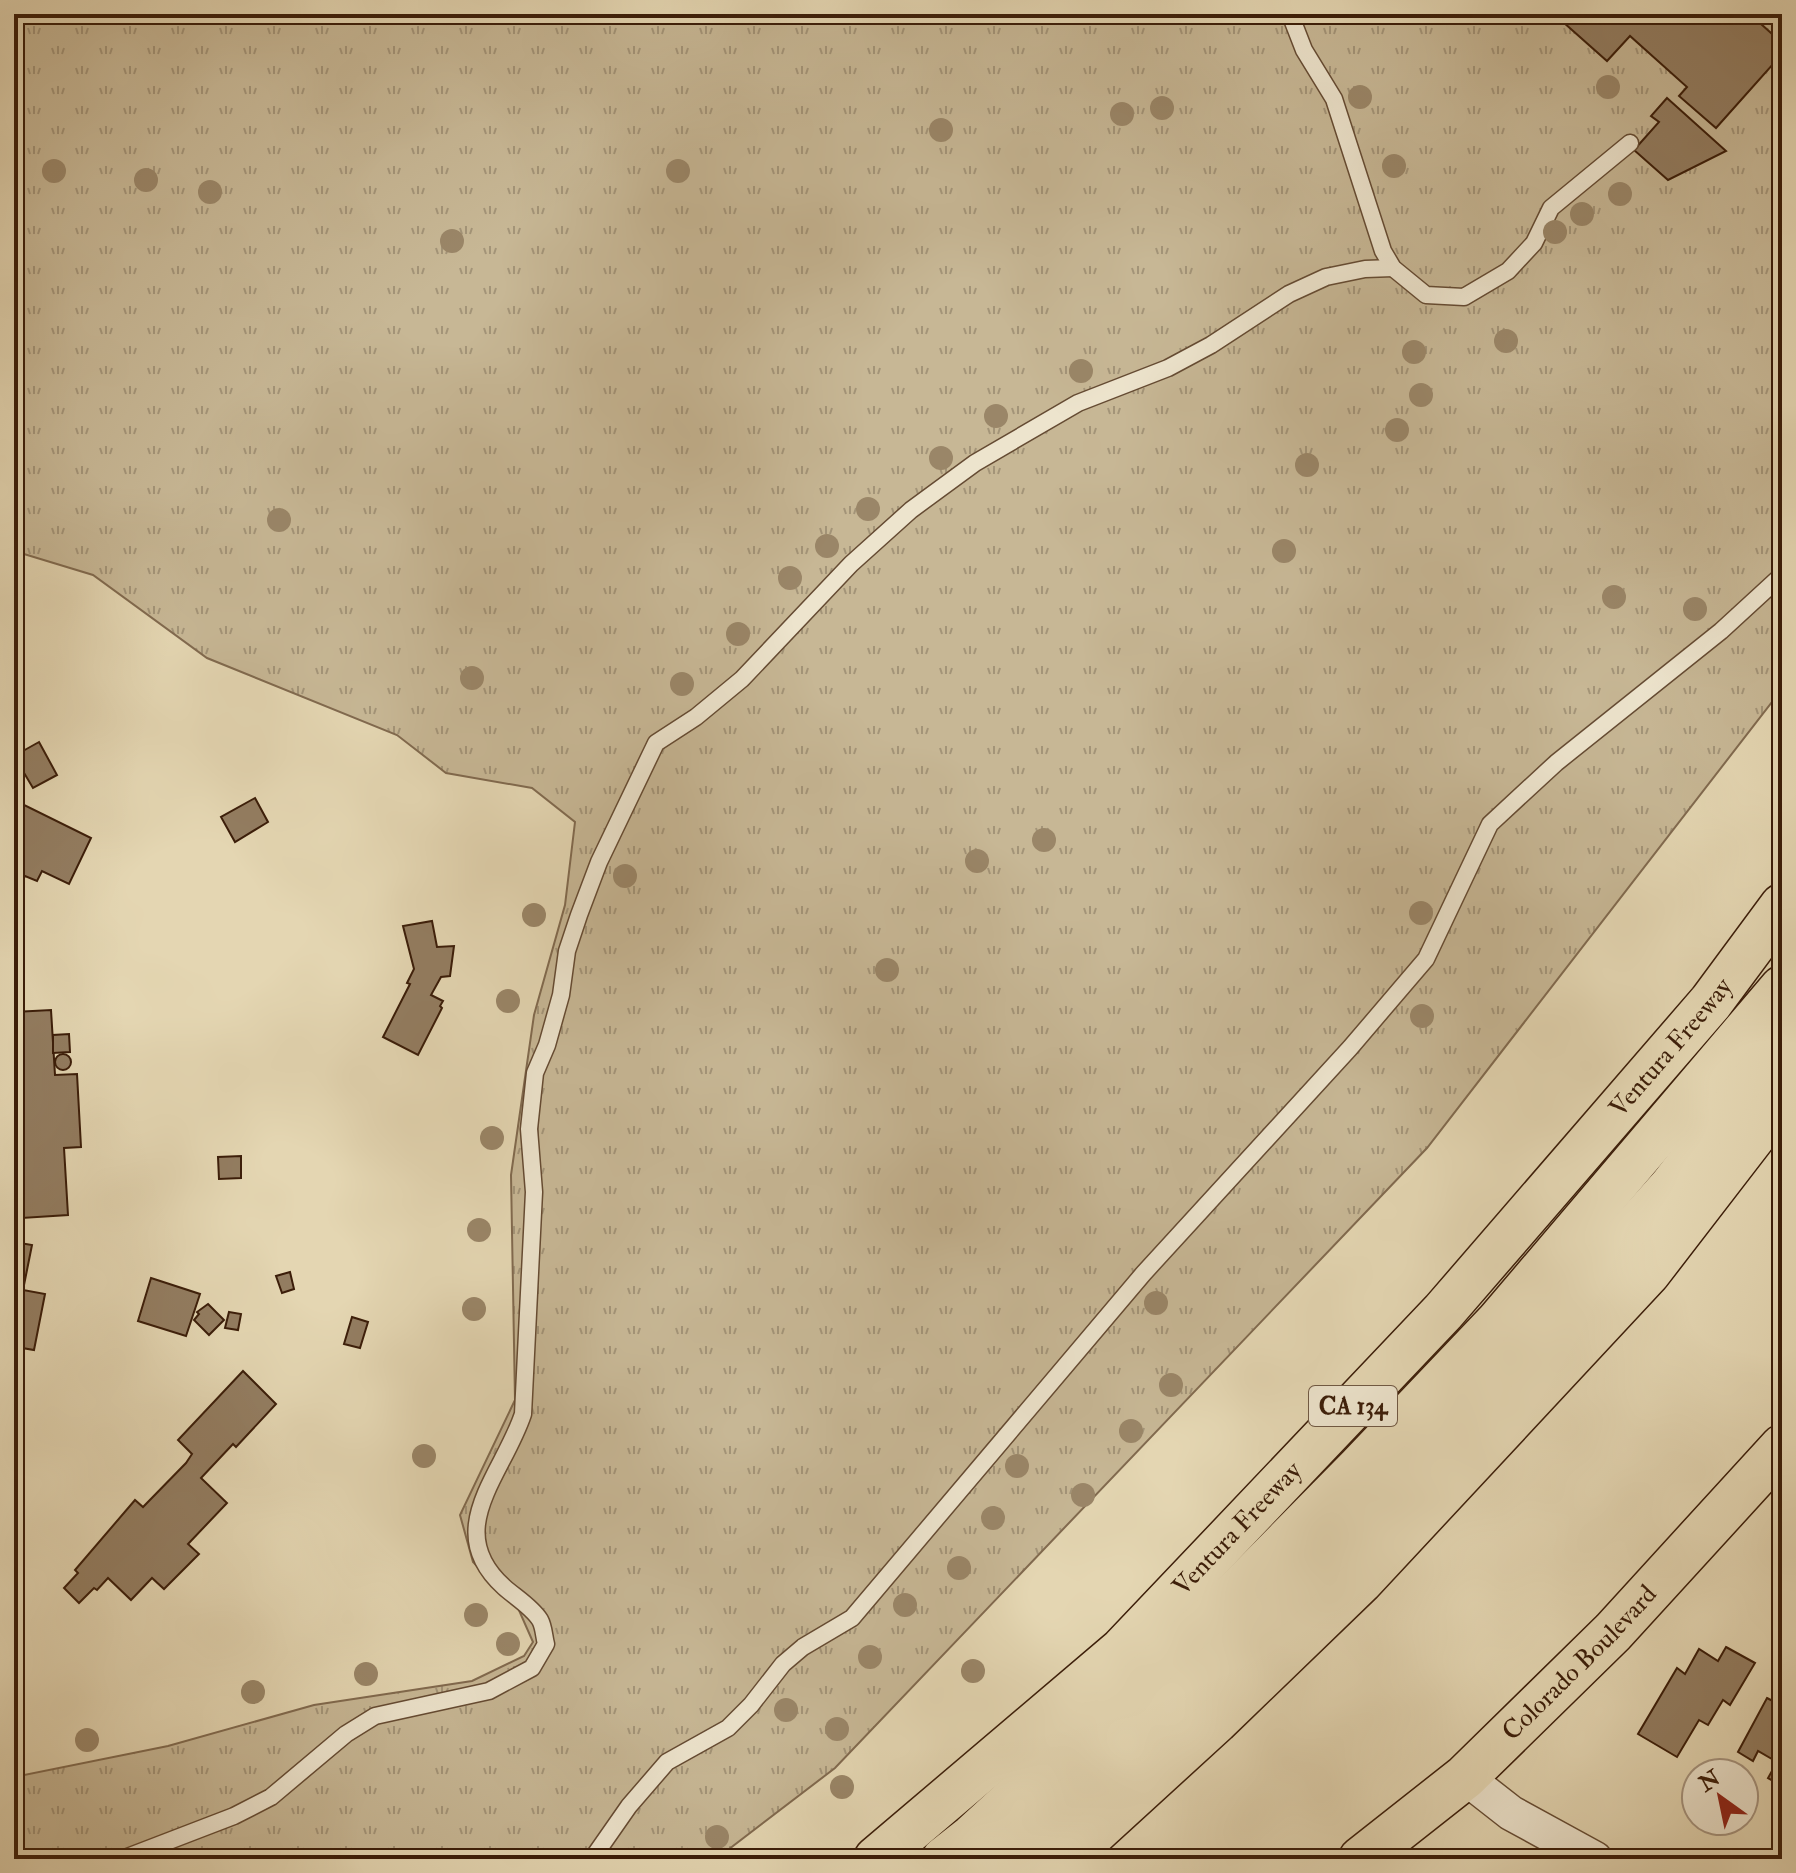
<svg xmlns="http://www.w3.org/2000/svg" width="1796" height="1873" viewBox="0 0 1796 1873" font-family="'IM FELL Double Pica',serif">
<style>
.grass{fill:url(#grass-tufts);stroke:#816a4f;stroke-width:2}
.building{fill:#937d61;stroke:#3b1d09;stroke-width:2}
.lines{fill:none;stroke-linecap:round;stroke-linejoin:round}
.lane-casing{stroke:#654b33;stroke-width:19}
.street-casing{stroke:#654b33;stroke-width:37}
.primary-casing{stroke:#3b1d09;stroke-width:47}
.highway-casing{stroke:#3b1d09;stroke-width:47}
.path{stroke:#3b1d09;stroke-width:5;stroke-dasharray:2 4;stroke-linecap:butt}
.lane{stroke:#ede4cd;stroke-width:16}
.street{stroke:#ede4cd;stroke-width:34}
.primary{stroke:#e4d6b2;stroke-width:44}
.highway{stroke:#e4d6b2;stroke-width:44}
.tree{fill:#9a8668}
.labels{text-anchor:middle;dominant-baseline:central;stroke-width:8;stroke-linejoin:round;paint-order:stroke}
.shield{fill:#ede4cd;stroke:#705944;stroke-width:2}
.shield-label{font-size:24px;font-weight:bold;fill:#3b1d09}
.street-label{font-size:26px;fill:#3b1d09;stroke:#ede4cd}
</style>
<defs>
<pattern id="grass-tufts" width="24" height="20" patternUnits="userSpaceOnUse" patternTransform="scale(2)"><rect width="24" height="20" fill="#c7b795"/><path d="M3 7l-1-3M5 7V3M7 7l1-3M15 17l-1-3M17 17v-4M19 17l1-3" fill="none" stroke="#a39478"/></pattern>
</defs>
<rect width="100%" height="100%" fill="#e4d6b2"/>
<filter id="stains"><feTurbulence type="fractalNoise" baseFrequency=".0025" numOctaves="4"/><feColorMatrix values="0 0 0 0 .2 0 0 0 0 .09 0 0 0 0 .02 0 0 0 .5 -.17"/></filter>
<radialGradient id="worn" r=".72"><stop offset=".6" stop-color="#630" stop-opacity="0"/><stop offset="1" stop-color="#630" stop-opacity=".3"/></radialGradient>
<polygon class="grass" points="14,14 1782,14 1782,689 1427,1148 835,1768 716,1859 14,1859 14,1777 168,1746 314,1705 472,1681 524,1656 533,1642 518,1608 473,1562 460,1515 515,1400 511,1175 534,1015 565,905 575,822 532,788 446,773 397,735 207,658 93,575 14,551"/>
<g class="building">
<polygon points="1554,14 1699,14 1704,18 1708,14 1745,14 1749,17 1751,15 1782,43 1782,54 1716,128 1679,96 1687,87 1630,36 1607,61"/>
<polygon points="1667,98 1726,151 1668,180 1634,150 1659,122 1651,116"/>
<polygon points="39,742 57,775 33,788 14,756"/>
<polygon points="14,789 22,804 91,838 69,884 42,871 37,881 25,876 23,879 14,874"/>
<polygon points="255,798 268,822 235,842 221,817"/>
<polygon points="432,921 437,947 454,946 450,976 441,977 431,995 443,1001 440,1006 442,1008 418,1055 383,1037 410,984 407,983 414,969 403,926"/>
<polygon points="51,1010 55,1075 77,1074 81,1147 64,1148 68,1215 22,1218 19,1115 14,1115 14,1012"/>
<polygon points="69,1034 70,1052 53,1053 53,1035"/>
<circle cx="63" cy="1062" r="8"/>
<polygon points="241,1156 241,1178 219,1179 218,1157"/>
<polygon points="14,1242 32,1245 23,1290 45,1294 34,1350 22,1348 14,1388"/>
<polygon points="290,1272 294,1289 282,1293 276,1276"/>
<polygon points="151,1278 200,1294 186,1336 138,1321"/>
<polygon points="208,1304 224,1320 209,1335 194,1320 199,1314 197,1312"/>
<polygon points="229,1312 241,1314 238,1330 225,1328"/>
<polygon points="352,1317 368,1322 360,1348 344,1344"/>
<polygon points="243,1371 276,1404 236,1447 233,1444 201,1478 227,1503 188,1544 199,1554 164,1589 152,1578 131,1600 108,1578 97,1590 94,1588 79,1603 64,1588 78,1573 75,1570 135,1500 143,1507 186,1463 192,1454 178,1440"/>
<polygon points="1726,1647 1755,1663 1730,1705 1723,1700 1708,1725 1699,1720 1677,1757 1638,1734 1677,1668 1685,1674 1699,1649 1718,1661"/>
<polygon points="1767,1698 1782,1706 1782,1786 1768,1778 1777,1762 1758,1751 1753,1761 1738,1752"/>
</g>
<g class="lines">
<g class="lane-casing">
<g id="lane">
<polyline points="1033,14 1057,14"/>
<polyline points="1290,14 1304,50 1334,99 1383,251 1393,268 1426,295 1464,297 1508,271 1534,243 1551,208 1630,143"/>
<path d="M122,1859L234,1816L271,1797L346,1734L375,1716L489,1691L532,1668L546,1644C544,1637 544,1627 540,1620C532,1607 515,1597 504,1587C441,1530 503,1475 523,1414L534,1192L529,1129L535,1073L547,1045L561,995L567,951L579,915L599,862L656,743L696,717L742,679L851,564L911,510L975,463L1078,403L1168,368L1211,345L1289,294L1326,277L1365,269L1393,268"/>
<polyline points="592,1859 629,1806 667,1762 728,1728 751,1705 783,1664 803,1647 852,1618 1143,1274 1350,1048 1426,959 1490,824 1556,763 1721,631 1782,575"/>
</g>
</g>
<g class="street-casing">
<polyline id="street" points="1465,1777 1511,1813 1595,1859"/>
</g>
<g class="primary-casing">
<g id="primary">
<path id="s1" d="M1361,1859L1465,1777L1613,1632L1782,1447"/>
</g>
</g>
<g class="highway-casing">
<g id="highway">
<path id="s2" d="M876,1859L1122,1650L1443,1312L1711,1002L1782,906"/>
<polyline points="944,1859 972,1837 1216,1613 1359,1468 1498,1322 1782,988"/>
<polyline points="1002,1859 1091,1783 1283,1603 1493,1386 1672,1186 1782,1043"/>
<polyline points="1065,1859 1216,1721 1361,1581 1648,1273 1782,1099"/>
</g>
</g>
<polyline class="path" points="1468,1859 1468,1851"/>
<use href="#lane" class="lane"/>
<use href="#street" class="street"/>
<use href="#primary" class="primary"/>
<use href="#highway" class="highway"/>
</g>
<g class="tree">
<circle cx="1608" cy="87" r="12"/>
<circle cx="1360" cy="97" r="12"/>
<circle cx="1162" cy="108" r="12"/>
<circle cx="1122" cy="114" r="12"/>
<circle cx="941" cy="130" r="12"/>
<circle cx="1394" cy="166" r="12"/>
<circle cx="54" cy="171" r="12"/>
<circle cx="678" cy="171" r="12"/>
<circle cx="146" cy="180" r="12"/>
<circle cx="210" cy="192" r="12"/>
<circle cx="1620" cy="194" r="12"/>
<circle cx="1582" cy="214" r="12"/>
<circle cx="1555" cy="232" r="12"/>
<circle cx="452" cy="241" r="12"/>
<circle cx="1506" cy="341" r="12"/>
<circle cx="1414" cy="352" r="12"/>
<circle cx="1081" cy="371" r="12"/>
<circle cx="1421" cy="395" r="12"/>
<circle cx="996" cy="416" r="12"/>
<circle cx="1397" cy="430" r="12"/>
<circle cx="941" cy="458" r="12"/>
<circle cx="1307" cy="465" r="12"/>
<circle cx="868" cy="509" r="12"/>
<circle cx="279" cy="520" r="12"/>
<circle cx="827" cy="546" r="12"/>
<circle cx="1284" cy="551" r="12"/>
<circle cx="790" cy="578" r="12"/>
<circle cx="1614" cy="597" r="12"/>
<circle cx="1695" cy="609" r="12"/>
<circle cx="738" cy="634" r="12"/>
<circle cx="472" cy="678" r="12"/>
<circle cx="682" cy="684" r="12"/>
<circle cx="1044" cy="840" r="12"/>
<circle cx="977" cy="861" r="12"/>
<circle cx="625" cy="876" r="12"/>
<circle cx="1421" cy="913" r="12"/>
<circle cx="534" cy="915" r="12"/>
<circle cx="887" cy="970" r="12"/>
<circle cx="508" cy="1001" r="12"/>
<circle cx="1422" cy="1016" r="12"/>
<circle cx="492" cy="1138" r="12"/>
<circle cx="479" cy="1230" r="12"/>
<circle cx="1156" cy="1303" r="12"/>
<circle cx="474" cy="1309" r="12"/>
<circle cx="1171" cy="1385" r="12"/>
<circle cx="1131" cy="1431" r="12"/>
<circle cx="424" cy="1456" r="12"/>
<circle cx="1017" cy="1466" r="12"/>
<circle cx="1083" cy="1495" r="12"/>
<circle cx="993" cy="1518" r="12"/>
<circle cx="959" cy="1568" r="12"/>
<circle cx="905" cy="1605" r="12"/>
<circle cx="476" cy="1615" r="12"/>
<circle cx="508" cy="1644" r="12"/>
<circle cx="870" cy="1657" r="12"/>
<circle cx="973" cy="1671" r="12"/>
<circle cx="366" cy="1674" r="12"/>
<circle cx="253" cy="1692" r="12"/>
<circle cx="786" cy="1710" r="12"/>
<circle cx="837" cy="1729" r="12"/>
<circle cx="87" cy="1740" r="12"/>
<circle cx="842" cy="1787" r="12"/>
<circle cx="717" cy="1837" r="12"/>
</g>
<g class="labels">
<rect class="shield" x="1309" y="1386" width="88" height="40" rx="6"/>
<g class="shield-label">
<text x="1353" y="1406">CA 134</text>
</g>
<g class="street-label">
<text stroke="none"><textPath href="#s2" startOffset="1138">Ventura Freeway</textPath></text>
<text stroke="none"><textPath href="#s2" startOffset="490">Ventura Freeway</textPath></text>
<text stroke="none"><textPath href="#s1" startOffset="294">Colorado Boulevard</textPath></text>
</g>
</g>
<rect width="1796" height="1873" fill="none" stroke="#e4d6b2" stroke-width="48"/>
<rect x="16" y="16" width="1764" height="1841" fill="none" stroke="#3b1d09" stroke-width="4"/>
<rect x="24" y="24" width="1748" height="1825" fill="none" stroke="#3b1d09" stroke-width="2"/>
<g transform="translate(1720 1797) rotate(327)"><circle r="38" fill="#ede4cd" stroke="#a6947f" stroke-width="2"/>
<path d="M0-6L14 30L0 20L-14 30Z" fill="#8f2418"/>
<text y="-12" font-size="22" font-weight="bold" text-anchor="middle" fill="#3b1d09">N</text>
</g>
<rect width="100%" height="100%" filter="url(#stains)"/>
<rect width="100%" height="100%" fill="url(#worn)"/>
</svg>
